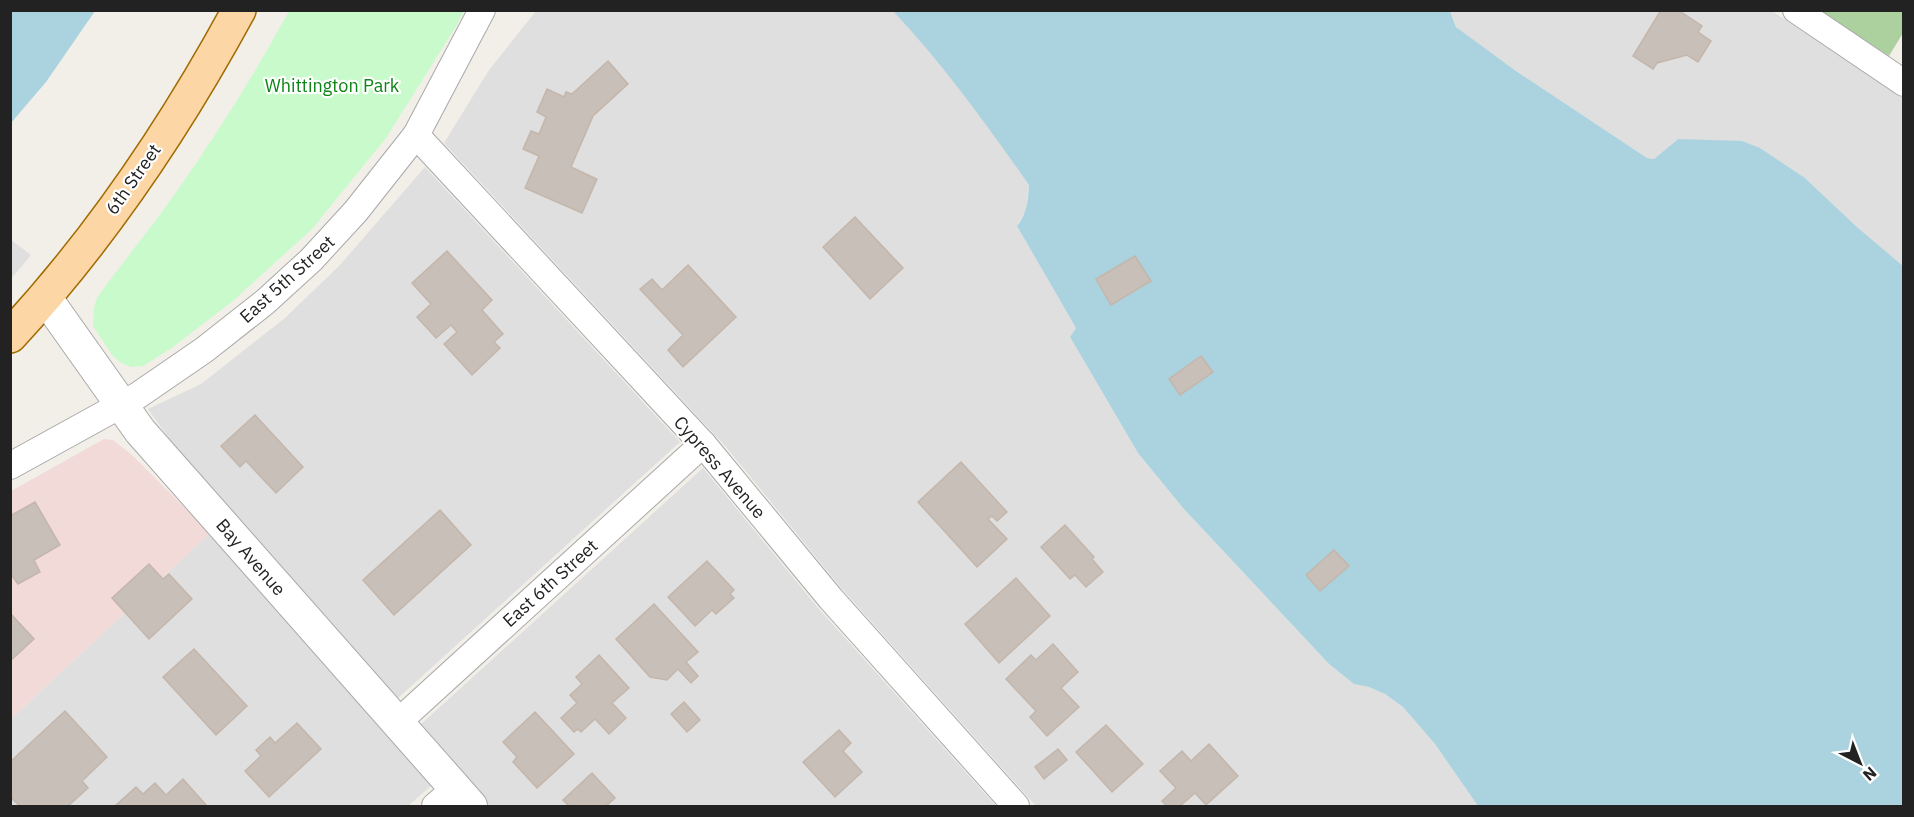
<svg xmlns="http://www.w3.org/2000/svg" width="1914" height="817" viewBox="0 0 1914 817" font-family="'IBM Plex Sans',sans-serif">
<style>
.residential{fill:#e0dfdf}
.commercial{fill:#f2dad9}
.forest{fill:#add19e}
.park{fill:#c8facc}
.water{fill:#aad3df}
.building{fill:#c7bfb8;stroke:#c4b6ab;stroke-width:1.5}
.lines{fill:none;stroke-linecap:round;stroke-linejoin:round}
.minor-casing{stroke:#a9a9a9;stroke-width:28}
.tertiary-casing{stroke:#a9a9a9;stroke-width:34}
.primary-casing{stroke:#a06b00;stroke-width:36}
.minor{stroke:#fff;stroke-width:26}
.tertiary{stroke:#fff;stroke-width:32}
.primary{stroke:#fcd6a4;stroke-width:33}
.labels{text-anchor:middle;dominant-baseline:central;stroke-width:4.5;stroke-linejoin:round;paint-order:stroke}
.park-label{font-size:18px;fill:#0c8416;stroke:#fff}
.street-label{font-size:18px;fill:#222;stroke:#fff}
</style>
<rect width="100%" height="100%" fill="#f2efe9"/>
<g class="residential">
<polygon points="536,11 893,11 927,46 960,87 1029,185 1026,209 1017,226 1076,328 1070,337 1138,453 1183,508 1329,664 1354,684 1369,687 1385,694 1403,707 1435,744 1478,806 1036,806 842,589 726,447 444,143 489,70"/>
<polygon points="1450,11 1772,11 1903,98 1903,266 1857,227 1805,178 1760,148 1678,139 1654,159 1647,158 1516,71 1457,28"/>
<polygon points="425,167 680,442 397,699 178,451 148,409 201,384 285,318 340,265"/>
<polygon points="11,240 31,255 11,279"/>
<polygon points="703,468 819,609 996,806 490,806 419,726"/>
<polygon points="210,533 432,785 408,806 11,806 11,719"/>
</g>
<polygon class="commercial" points="104,439 113,440 132,455 210,533 11,719 11,491"/>
<polygon class="forest" points="1819,11 1903,11 1903,33 1889,56"/>
<path class="park" d="M289,11H464L455,28L386,138L312,229L234,300L173,347L143,366L131,367L121,363L112,355L93,326L94,307L97,298C121,264 148,232 172,198C215,138 254,75 289,11Z"/>
<g class="water">
<polygon points="11,10 95,11 46,82 11,123"/>
<path d="M893,11H1450L1456,27L1516,71L1647,158L1654,159L1678,139L1742,141L1760,148L1805,178L1857,227L1903,266V806H1478L1435,744L1403,707L1385,694L1369,687L1354,684L1329,664L1183,508L1138,453L1070,337L1076,328L1017,226C1027,213 1028,201 1029,185C986,124 944,65 893,11Z"/>
</g>
<g class="building">
<polygon points="1661,10 1678,10 1702,26 1698,32 1711,41 1698,62 1687,55 1657,63 1653,69 1633,56"/>
<polygon points="608,61 628,84 593,116 571,167 597,179 582,213 525,188 539,156 523,149 531,131 539,134 546,117 537,112 547,89 564,97 566,92 572,94"/>
<polygon points="855,217 903,268 870,299 823,247"/>
<polygon points="447,251 492,300 482,310 503,334 494,342 500,348 472,375 444,344 457,332 451,325 436,338 417,317 431,304 412,283"/>
<polygon points="1135,256 1151,281 1111,305 1096,279"/>
<polygon points="688,265 736,317 683,367 668,350 683,335 640,289 652,279 662,290"/>
<polygon points="1201,356 1213,372 1180,395 1169,379"/>
<polygon points="255,415 303,467 276,493 246,461 240,467 221,446"/>
<polygon points="961,462 1007,512 997,521 992,516 988,519 1007,539 977,567 918,502"/>
<polygon points="35,502 60,545 34,560 40,572 18,584 10,573 10,516"/>
<polygon points="440,510 471,545 394,615 363,580"/>
<polygon points="1065,525 1094,557 1092,559 1103,572 1086,587 1075,575 1070,579 1041,547"/>
<polygon points="1334,550 1349,566 1320,591 1306,575"/>
<polygon points="707,561 734,590 730,594 734,598 716,614 712,610 695,626 668,597"/>
<polygon points="149,564 163,579 169,574 192,599 149,639 112,598"/>
<polygon points="1016,578 1050,616 999,663 965,624"/>
<polygon points="654,604 698,652 686,662 698,676 691,683 678,669 667,680 650,677 616,639"/>
<polygon points="10,613 34,639 10,661"/>
<polygon points="1053,644 1078,672 1061,688 1079,707 1047,736 1030,717 1036,711 1006,679 1031,655 1036,660"/>
<polygon points="194,649 247,706 216,735 163,677"/>
<polygon points="599,655 629,688 612,703 626,718 609,734 595,719 581,732 578,729 574,732 561,718 577,703 570,695 582,684 576,677"/>
<polygon points="684,702 700,720 687,732 671,714"/>
<polygon points="65,711 107,757 82,781 88,788 68,806 20,806 10,797 10,762"/>
<polygon points="535,712 574,754 537,788 513,762 517,757 503,742"/>
<polygon points="297,723 321,749 269,797 245,771 261,756 256,750 270,737 275,743"/>
<polygon points="1106,725 1143,764 1112,792 1076,752"/>
<polygon points="839,730 851,743 843,751 862,772 835,797 803,762"/>
<polygon points="1209,744 1238,776 1206,805 1195,793 1180,806 1167,806 1162,801 1176,788 1160,771 1182,751 1191,761"/>
<polygon points="1058,749 1067,760 1044,779 1035,767"/>
<polygon points="592,773 615,798 606,806 569,806 563,800"/>
<polygon points="183,779 206,805 204,806 115,806 136,787 143,794 155,783 166,795"/>
</g>
<g class="lines">
<g class="minor-casing">
<g id="minor">
<polyline points="1796,10 1904,83"/>
<polyline points="416,135 703,444 831,599 1016,806"/>
<polyline points="10,466 137,396 204,350 265,302 311,260 356,211 416,135 482,10"/>
<polyline points="397,723 703,444"/>
<polyline points="435,806 455,789"/>
</g>
</g>
<g class="tertiary-casing">
<polyline id="tertiary" points="45,297 140,431 471,806"/>
</g>
<g class="primary-casing">
<path id="primary" d="M10,336C100,239 176,126 239,10"/>
</g>
<use href="#minor" class="minor"/>
<use href="#tertiary" class="tertiary"/>
<use href="#primary" class="primary"/>
</g>
<g class="labels">
<g class="park-label">
<text x="332" y="85">Whittington Park</text>
</g>
<g class="street-label">
<text transform="translate(133 179) rotate(-55)">6th Street</text>
<text transform="translate(287 279) rotate(-42)">East 5th Street</text>
<text transform="translate(720 467) rotate(49)">Cypress Avenue</text>
<text transform="translate(251 557) rotate(49)">Bay Avenue</text>
<text transform="translate(550 583) rotate(-42)">East 6th Street</text>
</g>
</g>
<rect width="1914" height="817" fill="none" stroke="#222222" stroke-width="24"/>
<g transform="translate(1860 763) rotate(138)" stroke="#ffffff" stroke-width="4.5" paint-order="stroke">
<path d="M0-4.5L10 22L0 15L-10 22Z" fill="#222222"/>
<text y="-9" font-size="16" font-weight="bold" text-anchor="middle" fill="#222222">N</text>
</g>
</svg>
